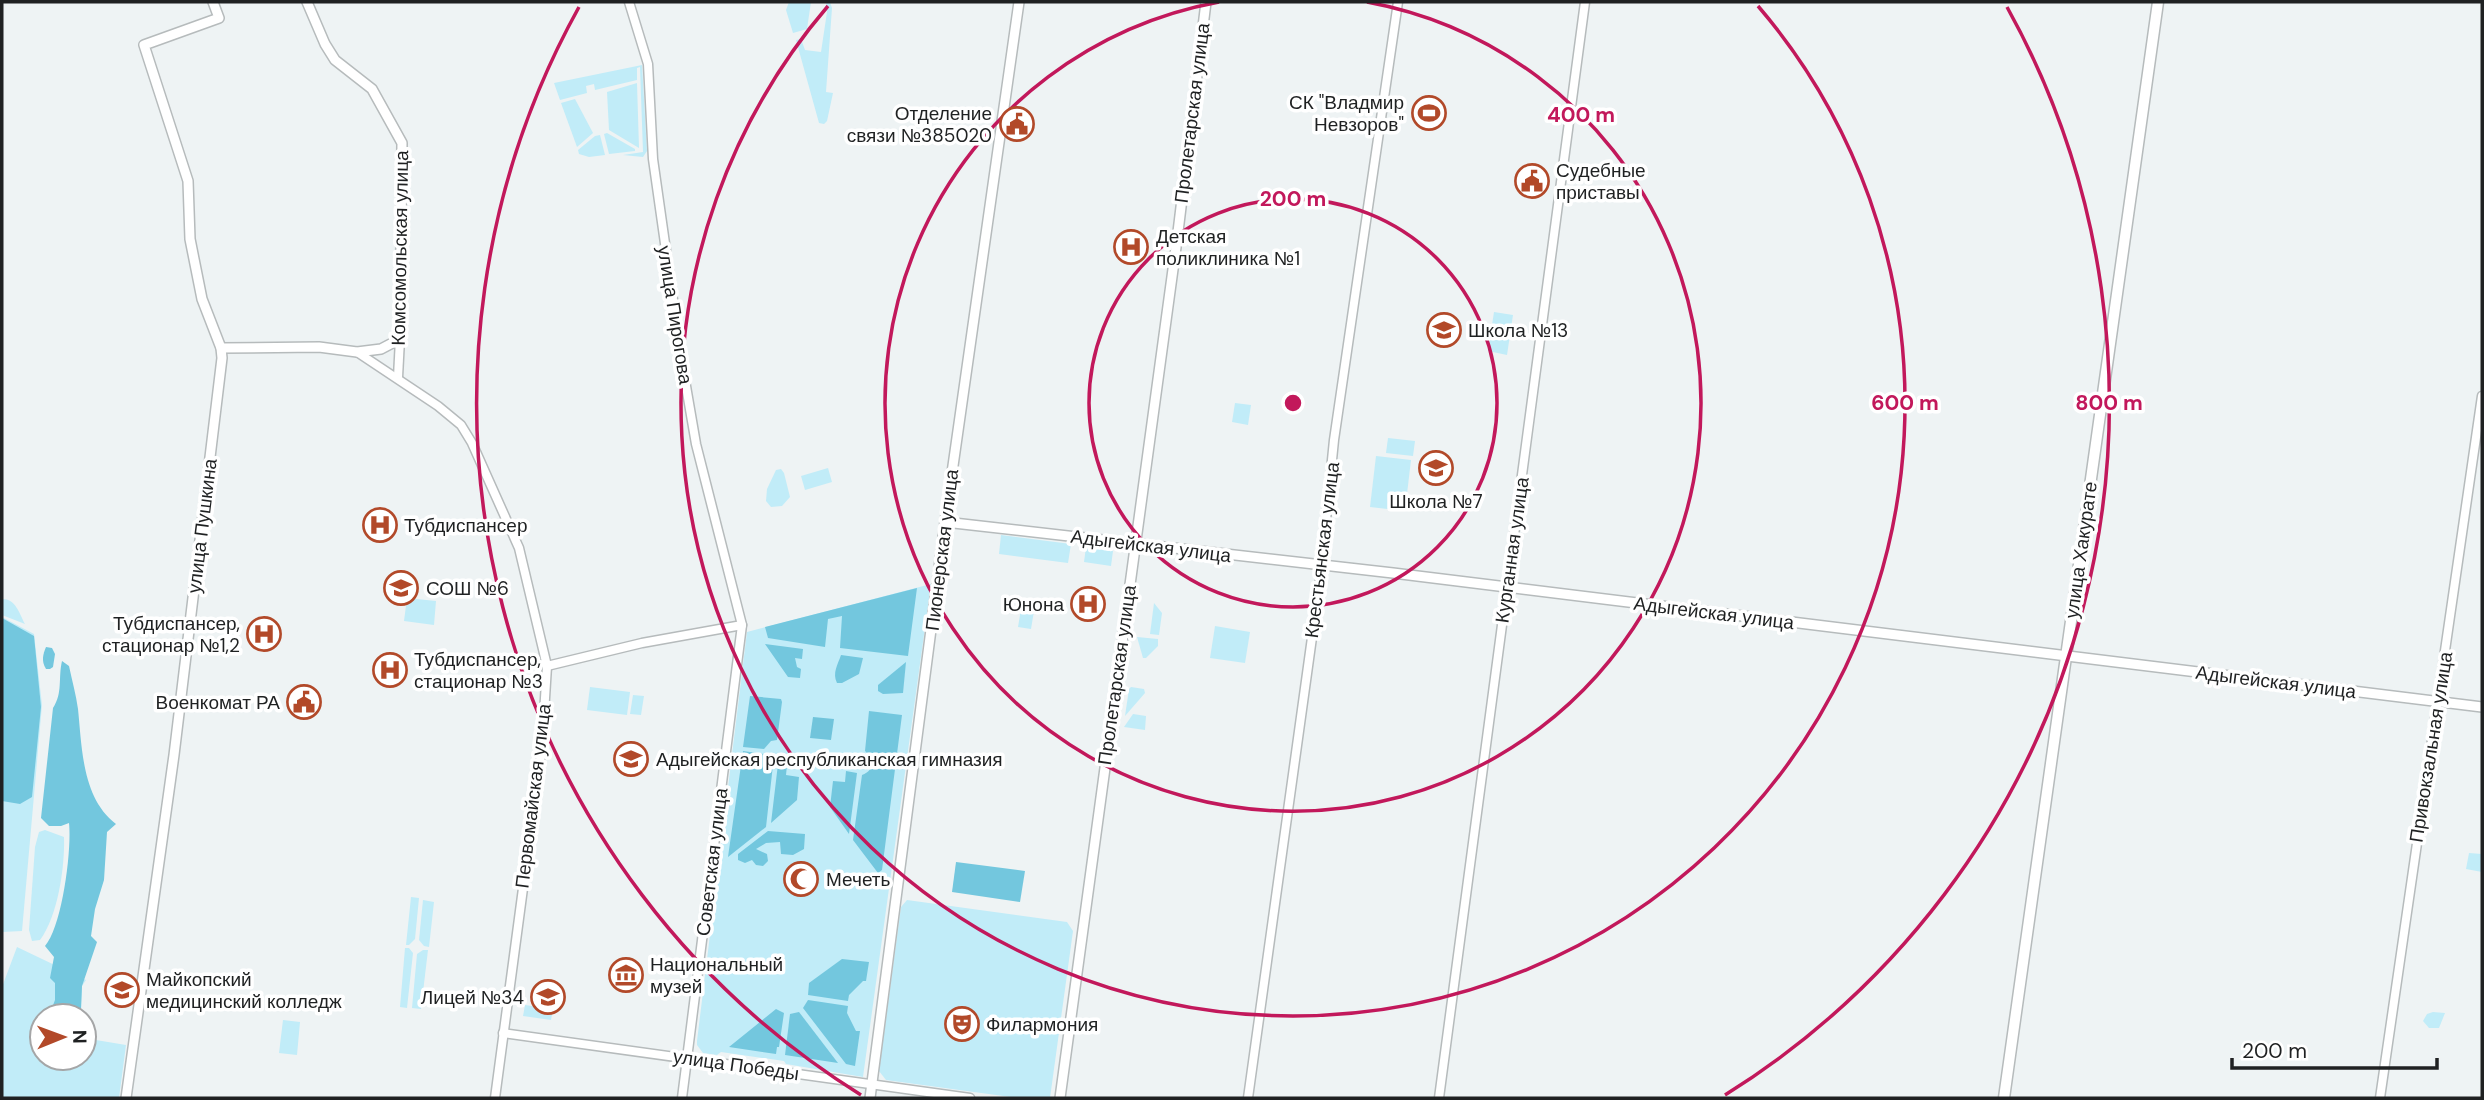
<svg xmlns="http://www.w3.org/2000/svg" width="2484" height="1100" viewBox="0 0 2484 1100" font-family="'DM Sans',sans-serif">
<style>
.green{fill:#c1ecf8}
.forest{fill:#73c7de}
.water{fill:#71c4db}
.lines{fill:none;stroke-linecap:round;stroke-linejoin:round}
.tertiary-casing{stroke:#b6bbbc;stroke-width:11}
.secondary-casing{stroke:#b6bbbc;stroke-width:12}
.primary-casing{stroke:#b6bbbc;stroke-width:13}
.tertiary{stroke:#fff;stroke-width:8}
.secondary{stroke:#fff;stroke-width:9}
.primary{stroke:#fff;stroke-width:10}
.ring{fill:none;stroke:#c2185b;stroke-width:3.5}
.labels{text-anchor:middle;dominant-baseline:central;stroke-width:7;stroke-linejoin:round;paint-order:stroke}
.poi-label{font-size:19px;fill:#1f2122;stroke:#fff;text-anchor:start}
.street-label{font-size:19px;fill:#1f2122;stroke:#fff}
.centre{fill:#c2185b;stroke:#fff;stroke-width:3.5}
.ring-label{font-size:21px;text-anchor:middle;font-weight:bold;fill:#c2185b;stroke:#fff;stroke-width:7;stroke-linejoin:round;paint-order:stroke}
</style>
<rect width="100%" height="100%" fill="#eef3f4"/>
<g class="green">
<polygon points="789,2 811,2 807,29 793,33 786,10"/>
<polygon points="826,2 830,2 832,8 826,92 833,93 827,121 824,124 819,123 796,40 801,39 805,50 821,52 827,12"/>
<polygon points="642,65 647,151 643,157 623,155 643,152 640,67 637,68 637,80 595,90 594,84 586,86 587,93 560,100 554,83"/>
<polygon points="637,83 639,148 609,130 607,92"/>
<polygon points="575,99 593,133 577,147 561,103"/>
<polygon points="607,133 635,149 635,151 609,154 604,134"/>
<polygon points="600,135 605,155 589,157 579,154 578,150 595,136"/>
<polygon points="1494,312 1513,315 1507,355 1488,351"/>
<polygon points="1235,403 1251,405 1248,425 1232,422"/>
<polygon points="1388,438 1415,441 1413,456 1386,453"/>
<polygon points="1376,456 1411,460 1405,511 1370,507"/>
<polygon points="828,468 832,482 805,490 801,476"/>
<polygon points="781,469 784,473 790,497 782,506 771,507 766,501 767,489 776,470"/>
<polygon points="1001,535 1071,544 1068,563 999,554"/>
<polygon points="1086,547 1113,551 1111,566 1084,562"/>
<polygon points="931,584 863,1077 786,1064 784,1061 721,1052 717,1055 703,1053 697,1045 697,1041 747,632"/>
<polygon points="407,598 436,601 434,625 404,621"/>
<path d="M2,599C16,599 19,613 25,624L2,615Z"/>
<polygon points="1154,603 1162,613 1159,635 1150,634"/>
<polygon points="1021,609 1034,611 1031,629 1018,627"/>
<polygon points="2,617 34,634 42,705 22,931 2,932"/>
<polygon points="1215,626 1250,632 1245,663 1210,658"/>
<polygon points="1137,637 1158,639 1158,646 1146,658 1143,658"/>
<polygon points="590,687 630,692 627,715 587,710"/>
<polygon points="1131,687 1144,689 1145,693 1125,716 1129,689"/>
<polygon points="633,695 644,696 641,715 630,714"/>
<polygon points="1133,714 1146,716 1145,730 1124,727"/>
<path d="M45,830L64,837C65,866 58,916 40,940L32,941L29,930L35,847L39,832Z"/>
<polygon points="2469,853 2482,854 2482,872 2466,869"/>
<polygon points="411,897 419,898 415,939 409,945 406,945"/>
<polygon points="423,900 434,902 429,947 424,946 419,940"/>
<polygon points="907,900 1067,922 1073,931 1050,1098 1018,1098 886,1080 879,1071 901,907"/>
<polygon points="17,947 86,980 82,986 81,1009 74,1013 74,1016 42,1016 42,1058 84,1058 84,1038 126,1045 119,1098 2,1098 2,987"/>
<polygon points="405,948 409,948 413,953 407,1008 400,1007"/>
<polygon points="423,950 428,950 421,1009 412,1008 417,954"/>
<polygon points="525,1005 553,1009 551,1020 523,1016"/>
<polygon points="2433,1012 2445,1013 2439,1028 2429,1028 2423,1021 2427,1014"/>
<polygon points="283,1020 300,1022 297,1055 279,1053"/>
</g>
<g class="forest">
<polygon points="917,588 908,656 840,648 842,616 828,619 825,647 768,638 765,627"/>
<polygon points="2,618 34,636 41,707 32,797 20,804 2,801"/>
<polygon points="765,644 803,649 802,659 795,658 797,667 801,669 800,678 788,677"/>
<path d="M46,647L52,648L55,654L53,667L50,669H46C41,661 43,654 46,647Z"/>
<path d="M841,655L863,658L859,674L842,683H837C832,673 838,664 841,655Z"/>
<path d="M62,661L69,666C72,680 76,695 78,709C82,748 82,798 116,824L107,832L104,880L95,909L91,936L97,942L82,986L81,1009L74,1013V1016H49L55,1000V983L50,978L54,957L45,946C62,927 72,850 69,823L61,826H49L41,818L53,708C63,693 58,678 62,661Z"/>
<polygon points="906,662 903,693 883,694 878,691 878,685"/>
<polygon points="750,696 781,699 782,702 777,740 771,741 764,749 743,747"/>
<path d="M869,711L902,715L882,870L878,873L853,840L862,775C870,772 873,767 872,758L865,751Z"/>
<polygon points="743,751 764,754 765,758 773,765 766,827 728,857"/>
<polygon points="778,764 787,765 786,775 799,777 797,800 771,823"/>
<polygon points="846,771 857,773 849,834 830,807 833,781 845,782"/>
<polygon points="768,831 805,834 804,849 793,855 781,854 780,842 766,843 756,849 767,854 768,861 763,866 756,865 752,860 745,863 738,860 738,854"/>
<polygon points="956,862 1025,871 1020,902 952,892"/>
<polygon points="842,959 869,962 866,981 863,981 849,995 848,1001 808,995 809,983"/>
<polygon points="808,1000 848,1006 847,1013 856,1031 860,1031 855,1066 846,1064 803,1008"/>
<polygon points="776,1009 784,1013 779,1047 777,1047 776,1054 729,1047"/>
<polygon points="799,1012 838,1063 785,1055 790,1014"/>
</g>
<polygon class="water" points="813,717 834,719 831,740 810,738"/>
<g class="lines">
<g class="tertiary-casing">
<g id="tertiary">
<polyline points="629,2 648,64 653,159 682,363 696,444 742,625 682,1098"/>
<polyline points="357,352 438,406 461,425 472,443 519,548 547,666 542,746 495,1098"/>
<polyline points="398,377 400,339"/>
<polyline points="547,666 642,643 742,625"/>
<polyline points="503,1033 970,1098"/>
<polyline points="1248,1098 1320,580 1334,440 1398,2"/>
<polyline points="1439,1098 1585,2"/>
<polyline points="2380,1098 2482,396"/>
</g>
</g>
<g class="secondary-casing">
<g id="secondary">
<polyline points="221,348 319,347 357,352 381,349 400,339 402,143 372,89 335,60 325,44 307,2"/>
<polyline points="945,522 1393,573 2482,707"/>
<polyline points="126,1098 174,755 222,358 221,348 202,299 190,239 188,181 144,45 219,18 213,2"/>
<polyline points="870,1098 945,522 1019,2"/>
<polyline points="1060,1098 1177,240 1206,2"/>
</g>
</g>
<g class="primary-casing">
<polyline id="primary" points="2004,1098 2158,2"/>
</g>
<use href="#tertiary" class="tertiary"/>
<use href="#secondary" class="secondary"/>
<use href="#primary" class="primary"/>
</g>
<g class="ring">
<circle cx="1293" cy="403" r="204"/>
<path d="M1367 2A408 408 0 1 1 1219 2"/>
<path d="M1758 6A612 612 0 1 1 828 6"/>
<path d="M861 1095A816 816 0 0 1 579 7M2007 7A816 816 0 0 1 1725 1095"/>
</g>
<defs>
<g id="stadium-ring" transform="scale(1.75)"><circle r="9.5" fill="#fff" stroke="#b24929" stroke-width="1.5"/><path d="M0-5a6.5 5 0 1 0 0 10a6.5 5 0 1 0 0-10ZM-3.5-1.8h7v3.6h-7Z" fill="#b24929"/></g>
<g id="civic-ring" transform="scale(1.75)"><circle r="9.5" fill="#fff" stroke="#b24929" stroke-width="1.5"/><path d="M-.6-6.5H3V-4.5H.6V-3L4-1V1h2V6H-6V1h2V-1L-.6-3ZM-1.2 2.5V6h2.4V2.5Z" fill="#b24929"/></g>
<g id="hospital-ring" transform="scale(1.75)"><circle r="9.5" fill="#fff" stroke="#b24929" stroke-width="1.5"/><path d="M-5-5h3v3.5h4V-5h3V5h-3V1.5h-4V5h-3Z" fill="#b24929"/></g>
<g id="school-ring" transform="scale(1.75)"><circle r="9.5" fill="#fff" stroke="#b24929" stroke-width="1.5"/><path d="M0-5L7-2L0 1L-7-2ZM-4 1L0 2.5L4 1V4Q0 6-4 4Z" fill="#b24929"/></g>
<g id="mosque-ring" transform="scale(1.75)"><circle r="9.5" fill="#fff" stroke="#b24929" stroke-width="1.5"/><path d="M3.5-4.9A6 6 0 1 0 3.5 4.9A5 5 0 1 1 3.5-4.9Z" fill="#b24929"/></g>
<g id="museum-ring" transform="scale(1.75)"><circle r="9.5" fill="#fff" stroke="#b24929" stroke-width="1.5"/><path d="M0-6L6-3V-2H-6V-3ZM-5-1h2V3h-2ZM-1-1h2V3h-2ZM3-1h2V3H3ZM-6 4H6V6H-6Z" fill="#b24929"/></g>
<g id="university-ring" transform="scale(1.75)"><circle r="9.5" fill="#fff" stroke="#b24929" stroke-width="1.5"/><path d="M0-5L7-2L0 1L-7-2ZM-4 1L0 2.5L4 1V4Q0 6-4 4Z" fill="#b24929"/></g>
<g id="theatre-ring" transform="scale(1.75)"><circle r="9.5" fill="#fff" stroke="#b24929" stroke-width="1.5"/><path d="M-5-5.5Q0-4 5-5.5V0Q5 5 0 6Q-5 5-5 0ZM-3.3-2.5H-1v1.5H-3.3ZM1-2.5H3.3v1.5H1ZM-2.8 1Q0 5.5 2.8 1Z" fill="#b24929"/></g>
</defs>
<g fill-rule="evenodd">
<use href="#stadium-ring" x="1429" y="113"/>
<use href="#civic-ring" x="1017" y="124"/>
<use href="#civic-ring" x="1532" y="181"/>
<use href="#hospital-ring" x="1131" y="247"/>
<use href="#school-ring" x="1444" y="330"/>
<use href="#school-ring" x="1436" y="468"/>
<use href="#hospital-ring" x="380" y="525"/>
<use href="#school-ring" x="401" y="588"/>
<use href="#hospital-ring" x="1088" y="604"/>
<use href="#hospital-ring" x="264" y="634"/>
<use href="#hospital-ring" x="390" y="670"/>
<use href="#civic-ring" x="304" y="702"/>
<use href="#school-ring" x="631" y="759"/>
<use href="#mosque-ring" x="801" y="879"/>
<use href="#museum-ring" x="626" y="975"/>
<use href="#university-ring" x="122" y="990"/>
<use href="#school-ring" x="548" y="997"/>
<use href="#theatre-ring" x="962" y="1024"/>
</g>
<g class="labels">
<g class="poi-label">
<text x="1404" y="102" text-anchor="end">СК "Владмир<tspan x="1404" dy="22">Невзоров"</tspan></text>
<text x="992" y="113" text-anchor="end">Отделение<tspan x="992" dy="22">связи №385020</tspan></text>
<text x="1556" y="170">Судебные<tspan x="1556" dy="22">приставы</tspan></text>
<text x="1156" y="236">Детская<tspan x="1156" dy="22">поликлиника №1</tspan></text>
<text x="1468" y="330">Школа №13</text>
<text x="1436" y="501" text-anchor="middle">Школа №7</text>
<text x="404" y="525">Тубдиспансер</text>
<text x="426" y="588">СОШ №6</text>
<text x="1064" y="604" text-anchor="end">Юнона</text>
<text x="240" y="623" text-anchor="end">Тубдиспансер,<tspan x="240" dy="22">стационар №1,2</tspan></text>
<text x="414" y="659">Тубдиспансер,<tspan x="414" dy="22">стационар №3</tspan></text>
<text x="280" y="702" text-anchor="end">Военкомат РА</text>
<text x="656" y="759">Адыгейская республиканская гимназия</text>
<text x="826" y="879">Мечеть</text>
<text x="650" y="964">Национальный<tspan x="650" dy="22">музей</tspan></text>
<text x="146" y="979">Майкопский<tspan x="146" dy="22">медицинский колледж</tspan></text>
<text x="524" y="997" text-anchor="end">Лицей №34</text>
<text x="986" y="1024">Филармония</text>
</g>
<g class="street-label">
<text transform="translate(1192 113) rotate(-83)">Пролетарская улица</text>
<text transform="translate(400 248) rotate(-89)">Комсомольская улица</text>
<text transform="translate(675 315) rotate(81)">улица Пирогова</text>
<text transform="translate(202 526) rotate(-83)">улица Пушкина</text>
<text transform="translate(1151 546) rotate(7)">Адыгейская улица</text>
<text transform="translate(942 550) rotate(-83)">Пионерская улица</text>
<text transform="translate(1322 550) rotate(-83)">Крестьянская улица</text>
<text transform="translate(1512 550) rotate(-82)">Курганная улица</text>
<text transform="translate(2081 550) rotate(-82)">улица Хакурате</text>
<text transform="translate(1714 613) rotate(7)">Адыгейская улица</text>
<text transform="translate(1117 675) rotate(-82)">Пролетарская улица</text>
<text transform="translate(2276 682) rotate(7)">Адыгейская улица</text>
<text transform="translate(2431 747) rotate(-81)">Привокзальная улица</text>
<text transform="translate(533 796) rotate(-83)">Первомайская улица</text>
<text transform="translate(712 862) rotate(-83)">Советская улица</text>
<text transform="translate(736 1065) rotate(8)">улица Победы</text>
</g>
</g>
<circle cx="1293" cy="403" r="10" class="centre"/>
<g class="ring-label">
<text x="1581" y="122">400 m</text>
<text x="1293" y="206">200 m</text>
<text x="1905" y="410">600 m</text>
<text x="2109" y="410">800 m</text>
</g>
<rect width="2484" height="1100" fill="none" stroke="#1f2122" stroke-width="7"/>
<g transform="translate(63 1037) rotate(89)"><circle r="33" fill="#ffffff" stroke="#a5a6a7" stroke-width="2"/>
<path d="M0-5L12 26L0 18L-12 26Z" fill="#b24929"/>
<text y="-10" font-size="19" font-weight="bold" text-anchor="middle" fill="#1f2122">N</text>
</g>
<path d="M2232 1058v10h205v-10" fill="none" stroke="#1f2122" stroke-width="3.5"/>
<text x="2242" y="1058" font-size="21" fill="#1f2122" stroke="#ffffff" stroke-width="5" paint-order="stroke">200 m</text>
</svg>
